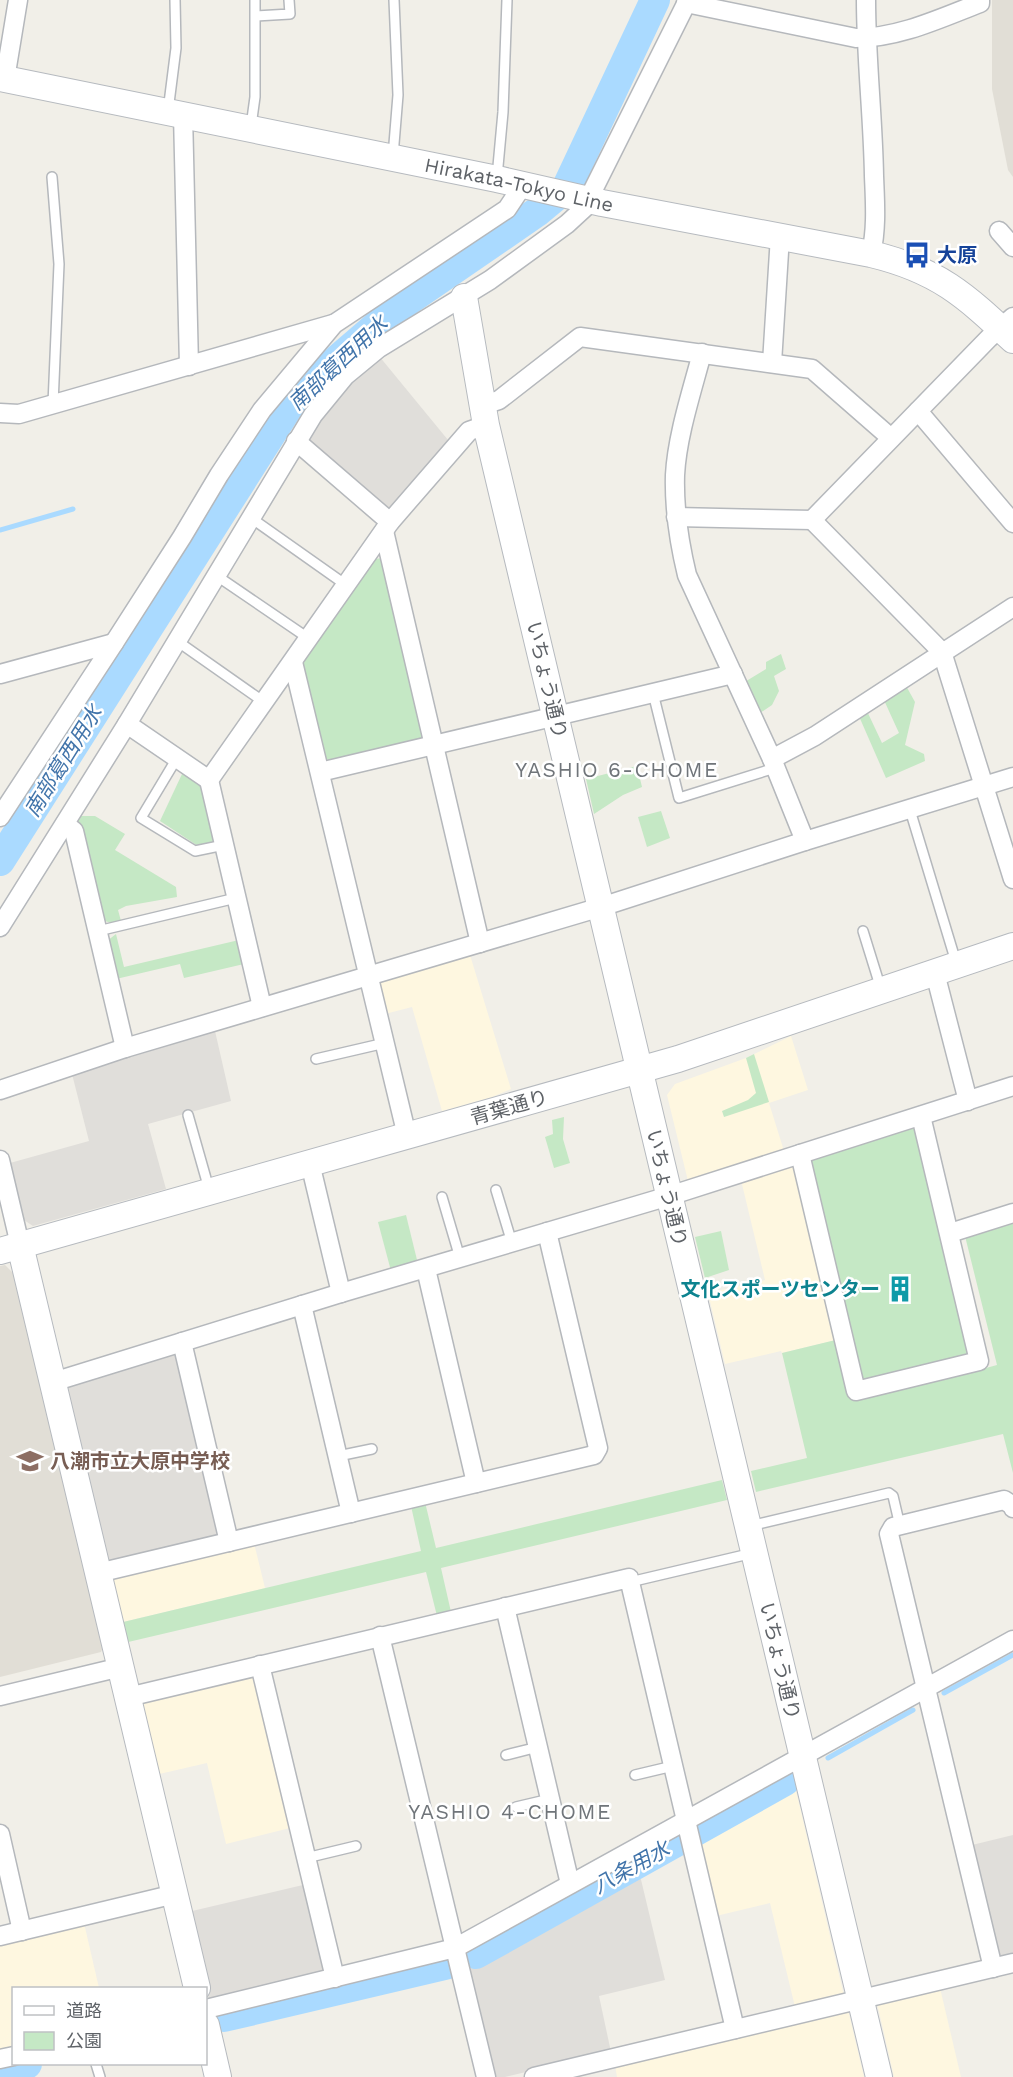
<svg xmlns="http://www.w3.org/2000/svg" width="1013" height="2077" viewBox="0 0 1013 2077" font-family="'Work Sans','Noto Sans JP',sans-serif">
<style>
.commercial{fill:#fef7e0}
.industrial{fill:#e0deda}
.education{fill:#e1ded6}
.green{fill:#c5e8c5}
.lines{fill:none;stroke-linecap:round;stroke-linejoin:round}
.stream{stroke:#aadaff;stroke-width:5}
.river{stroke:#aadaff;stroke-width:30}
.lane-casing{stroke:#b5b8bc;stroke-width:12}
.street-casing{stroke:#b5b8bc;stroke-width:21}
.secondary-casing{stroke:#b6babf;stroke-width:28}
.lane{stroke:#fff;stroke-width:9}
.street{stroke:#fff;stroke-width:18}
.secondary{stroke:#fff;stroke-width:26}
.labels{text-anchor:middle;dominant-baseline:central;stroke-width:5;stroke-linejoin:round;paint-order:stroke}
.street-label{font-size:20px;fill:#5f6368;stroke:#fff}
.transit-label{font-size:20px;font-weight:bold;fill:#164399;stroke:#fff;text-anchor:start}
.culture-label{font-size:20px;font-weight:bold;fill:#0d838f;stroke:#fff;text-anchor:end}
.education-label{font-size:20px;font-weight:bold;fill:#785e54;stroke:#fff;text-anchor:start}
.water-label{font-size:21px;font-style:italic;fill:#4174aa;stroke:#fff}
.neighbourhood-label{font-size:21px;letter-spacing:1.5px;fill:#70757a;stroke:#fff}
</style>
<rect width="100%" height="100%" fill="#f1efe8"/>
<g class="commercial">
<polygon points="470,955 511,1089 492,1097 442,1111 412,1007 385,1014 377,983"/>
<polygon points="791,1036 808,1090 769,1103 784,1151 688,1181 667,1095 675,1084 746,1058"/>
<polygon points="794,1164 836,1340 782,1353 781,1351 725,1364 708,1293 765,1280 741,1180"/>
<polygon points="254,1543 265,1588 119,1623 109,1578"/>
<polygon points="253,1675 290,1828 226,1844 207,1763 155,1775 138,1702"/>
<polygon points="794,1782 844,1996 795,2007 770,1903 716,1916 697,1835"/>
<polygon points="84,1923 99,1988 14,1988 13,2046 0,2049 0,1944"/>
<polygon points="940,1988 961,2077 894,2077 877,2003"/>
<polygon points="848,2010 864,2077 617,2077 615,2065"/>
</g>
<g class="industrial">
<polygon points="379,356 448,440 388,513 305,440 350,381"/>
<polygon points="215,1031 231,1101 148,1124 166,1189 33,1226 24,1220 10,1163 89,1141 72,1074"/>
<polygon points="177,1352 221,1535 105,1563 63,1386"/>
<polygon points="1013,1835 1013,1956 999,1959 972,1845"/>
<polygon points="638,1867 665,1980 599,1996 611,2052 505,2077 494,2077 466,1962"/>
<polygon points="303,1885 324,1972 209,2000 188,1912"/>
</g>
<g class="education">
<polygon points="992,0 1013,0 1013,177 1008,170 992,89"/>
<polygon points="5,1265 17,1277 104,1645 101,1652 0,1677 0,1266"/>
</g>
<g class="green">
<polygon points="383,558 424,734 420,741 332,762 324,758 301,661 374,559"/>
<polygon points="781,654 786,669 774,676 779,691 772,705 757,715 743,683 766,669 766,662"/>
<polygon points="905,684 915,702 905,745 924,754 925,761 886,778 858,714 866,709 882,743 899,733 883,698"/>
<polygon points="637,766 642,787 623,795 594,814 586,779"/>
<polygon points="182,774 200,784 214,841 198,846 160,821"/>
<polygon points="661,811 670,838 647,847 638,817"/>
<polygon points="77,816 95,816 125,834 115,850 176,887 177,897 126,906 118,910 121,921 111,923 102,920"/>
<polygon points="116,934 124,967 239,940 244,964 184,978 180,964 116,979 107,941"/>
<polygon points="754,1054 769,1102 724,1117 722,1111 748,1100 756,1093 746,1058"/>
<polygon points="564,1117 563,1139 570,1163 554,1168 545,1137 553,1134 552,1120"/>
<polygon points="916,1126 975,1371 997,1365 965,1236 1013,1221 1013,1473 1003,1434 756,1492 751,1471 807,1458 782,1353 852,1336 809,1159"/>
<polygon points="406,1215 418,1264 391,1271 378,1222"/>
<polygon points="721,1231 729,1270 705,1278 695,1237"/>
<polygon points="722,1480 727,1500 441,1568 451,1612 437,1616 426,1572 124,1643 119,1623 421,1551 411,1506 425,1502 436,1548"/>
</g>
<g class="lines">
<g class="stream">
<polyline points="0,530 73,509"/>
<polyline points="944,1693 1013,1655"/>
<polyline points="828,1758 913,1710"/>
</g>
<g class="river">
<polyline points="0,861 289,406 339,358 396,309 537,212 567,187 655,0"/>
<polyline points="476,1954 785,1781"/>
<polyline points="224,2017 445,1965"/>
<polyline points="0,2070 27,2064"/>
</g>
<g class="lane-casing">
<g id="lane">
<polyline points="256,16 290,14 289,0"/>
<polyline points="168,111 176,48 175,0"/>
<polyline points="251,126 255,97 255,0"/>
<polyline points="393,156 398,95 394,0"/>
<polyline points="52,177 59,264 53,404"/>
<polyline points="497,177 503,112 507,0"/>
<polyline points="251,518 346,585"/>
<polyline points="217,576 308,638"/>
<polyline points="177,641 264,702"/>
<polyline points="653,693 679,798 775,768"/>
<polyline points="177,758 141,818 195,851 224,845"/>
<polyline points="910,810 956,962"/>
<polyline points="98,931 236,898"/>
<polyline points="863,931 881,989"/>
<polyline points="316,1059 385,1043"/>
<polyline points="188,1115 209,1189"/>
<polyline points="496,1190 512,1243"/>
<polyline points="442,1197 460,1258"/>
<polyline points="338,1456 372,1449"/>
<polyline points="750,1526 889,1493 893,1496 900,1526"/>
<polyline points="630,1582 753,1553"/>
<polyline points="506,1755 538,1747"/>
<polyline points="635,1775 673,1766"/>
<polyline points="516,1807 550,1799"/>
<polyline points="306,1858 356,1846"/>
<polyline points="96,2064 100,2077"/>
</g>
</g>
<g class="street-casing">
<g id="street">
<path d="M866,0C866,59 873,117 874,176C875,202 877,228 871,254"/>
<path d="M686,3L856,38C899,38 941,18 980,3V0"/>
<polyline points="5,79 18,0"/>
<polyline points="183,114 189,366"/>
<polyline points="588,200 688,0"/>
<polyline points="999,231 1013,247"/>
<path d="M702,353C692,391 677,436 675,475C674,509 679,542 687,575L772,759L805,841"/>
<polyline points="772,363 780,236"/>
<polyline points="481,406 499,400 580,337 812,369 891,438"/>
<polyline points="918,411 1013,523"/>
<polyline points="0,413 19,414 333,324"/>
<polyline points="296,441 390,522"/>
<polyline points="676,517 812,520 989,338 1013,317"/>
<polyline points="812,520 942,652 1013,879"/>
<polyline points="384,531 480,943"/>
<polyline points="293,662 407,1136"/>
<polyline points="0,674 114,643"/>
<polyline points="127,724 209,780 390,522 469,431 486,425"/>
<polyline points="772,759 815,736 1013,607"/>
<polyline points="320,772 733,674"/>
<polyline points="209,780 262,1007"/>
<polyline points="0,817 114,643 182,537 219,475 262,410 334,324 507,209 523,185"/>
<polyline points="65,824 74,831 125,1048"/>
<polyline points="0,927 127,724 313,415 345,376 379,348 490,280 567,224 592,201"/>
<polyline points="935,973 968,1101"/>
<polyline points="0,1090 125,1048 601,907 805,841 1013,777"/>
<polyline points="800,1154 856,1391 979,1361 921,1116"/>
<polyline points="0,1160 20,1245"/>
<polyline points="310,1163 341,1293"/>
<polyline points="950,1233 1013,1213"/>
<polyline points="426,1269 476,1483"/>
<polyline points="302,1305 351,1513"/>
<polyline points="182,1342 229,1542"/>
<polyline points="53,1382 341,1293 669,1196 1013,1086"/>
<polyline points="98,1573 594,1455 598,1448 547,1232"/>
<polyline points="505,1607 570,1884"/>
<polyline points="380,1636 486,2077"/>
<polyline points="260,1665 335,1978"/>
<polyline points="0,1696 121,1667"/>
<polyline points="128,1697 629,1578 735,2029"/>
<polyline points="0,1834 22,1931"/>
<polyline points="0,1936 175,1894"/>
<polyline points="993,1968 889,1534 893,1527 1004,1500 1012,1505 1013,1508"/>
<polyline points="206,2009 455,1948 1013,1640"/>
<polyline points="0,2059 14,2056"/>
<polyline points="534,2077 1013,1963"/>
</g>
</g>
<g class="secondary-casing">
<g id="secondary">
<path id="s1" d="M0,78L497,179L602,203L871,254C938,270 965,295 1013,340"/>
<polyline points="464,297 486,425 879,2077"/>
<polyline points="20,1245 197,1988"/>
<polyline points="0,1251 678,1059 1013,946"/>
<polyline points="206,2025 218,2077"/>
</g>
</g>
<use href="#lane" class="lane"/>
<use href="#street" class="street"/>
<use href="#secondary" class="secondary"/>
</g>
<defs>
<g id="bus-bare" transform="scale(2.07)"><path d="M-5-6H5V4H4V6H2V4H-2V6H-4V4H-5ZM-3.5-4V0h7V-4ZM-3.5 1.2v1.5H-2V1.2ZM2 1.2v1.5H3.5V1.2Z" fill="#1a4fb4" stroke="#fff" stroke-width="2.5" paint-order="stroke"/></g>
<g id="building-bare" transform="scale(2.07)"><path d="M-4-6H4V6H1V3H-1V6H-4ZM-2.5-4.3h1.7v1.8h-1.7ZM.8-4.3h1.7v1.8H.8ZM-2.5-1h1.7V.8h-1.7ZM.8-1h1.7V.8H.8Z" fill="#0f9aa8" stroke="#fff" stroke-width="2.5" paint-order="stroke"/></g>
<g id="school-bare" transform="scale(2.07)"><path d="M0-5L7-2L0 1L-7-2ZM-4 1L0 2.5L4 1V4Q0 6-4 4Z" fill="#8d6e63" stroke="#fff" stroke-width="2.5" paint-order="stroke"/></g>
</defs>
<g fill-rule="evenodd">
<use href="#bus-bare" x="917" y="255"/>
<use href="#building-bare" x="900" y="1289"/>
<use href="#school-bare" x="30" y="1461"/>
</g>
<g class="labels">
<g class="street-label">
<text stroke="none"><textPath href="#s1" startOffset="530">Hirakata-Tokyo Line</textPath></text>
<text transform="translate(547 680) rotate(77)">いちょう通り</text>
<text transform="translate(509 1107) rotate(-16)">青葉通り</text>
<text transform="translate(667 1188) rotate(77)">いちょう通り</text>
<text transform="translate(780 1661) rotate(77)">いちょう通り</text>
</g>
<g class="transit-label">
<text x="937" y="255">大原</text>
</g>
<g class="culture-label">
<text x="880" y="1289">文化スポーツセンター</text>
</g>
<g class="education-label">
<text x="50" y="1461">八潮市立大原中学校</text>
</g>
<g class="water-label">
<text transform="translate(338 363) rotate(-43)">南部葛西用水</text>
<text transform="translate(63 761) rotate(-58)">南部葛西用水</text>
<text transform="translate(631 1867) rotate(-29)">八条用水</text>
</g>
<g class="neighbourhood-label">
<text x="617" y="769">YASHIO 6-CHOME</text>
<text x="510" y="1811">YASHIO 4-CHOME</text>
</g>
</g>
<rect x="12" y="1987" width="195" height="78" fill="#ffffff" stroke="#bfc1c3" stroke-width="1.5"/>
<rect x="24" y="2006" width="30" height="9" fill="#ffffff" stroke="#bfc1c3" stroke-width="1.5"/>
<text x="66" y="2017" font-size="18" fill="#5f6368">道路</text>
<rect x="24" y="2032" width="30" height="18" fill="#c5e8c5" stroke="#bfc1c3" stroke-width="1.5"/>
<text x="66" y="2047" font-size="18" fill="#5f6368">公園</text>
</svg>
